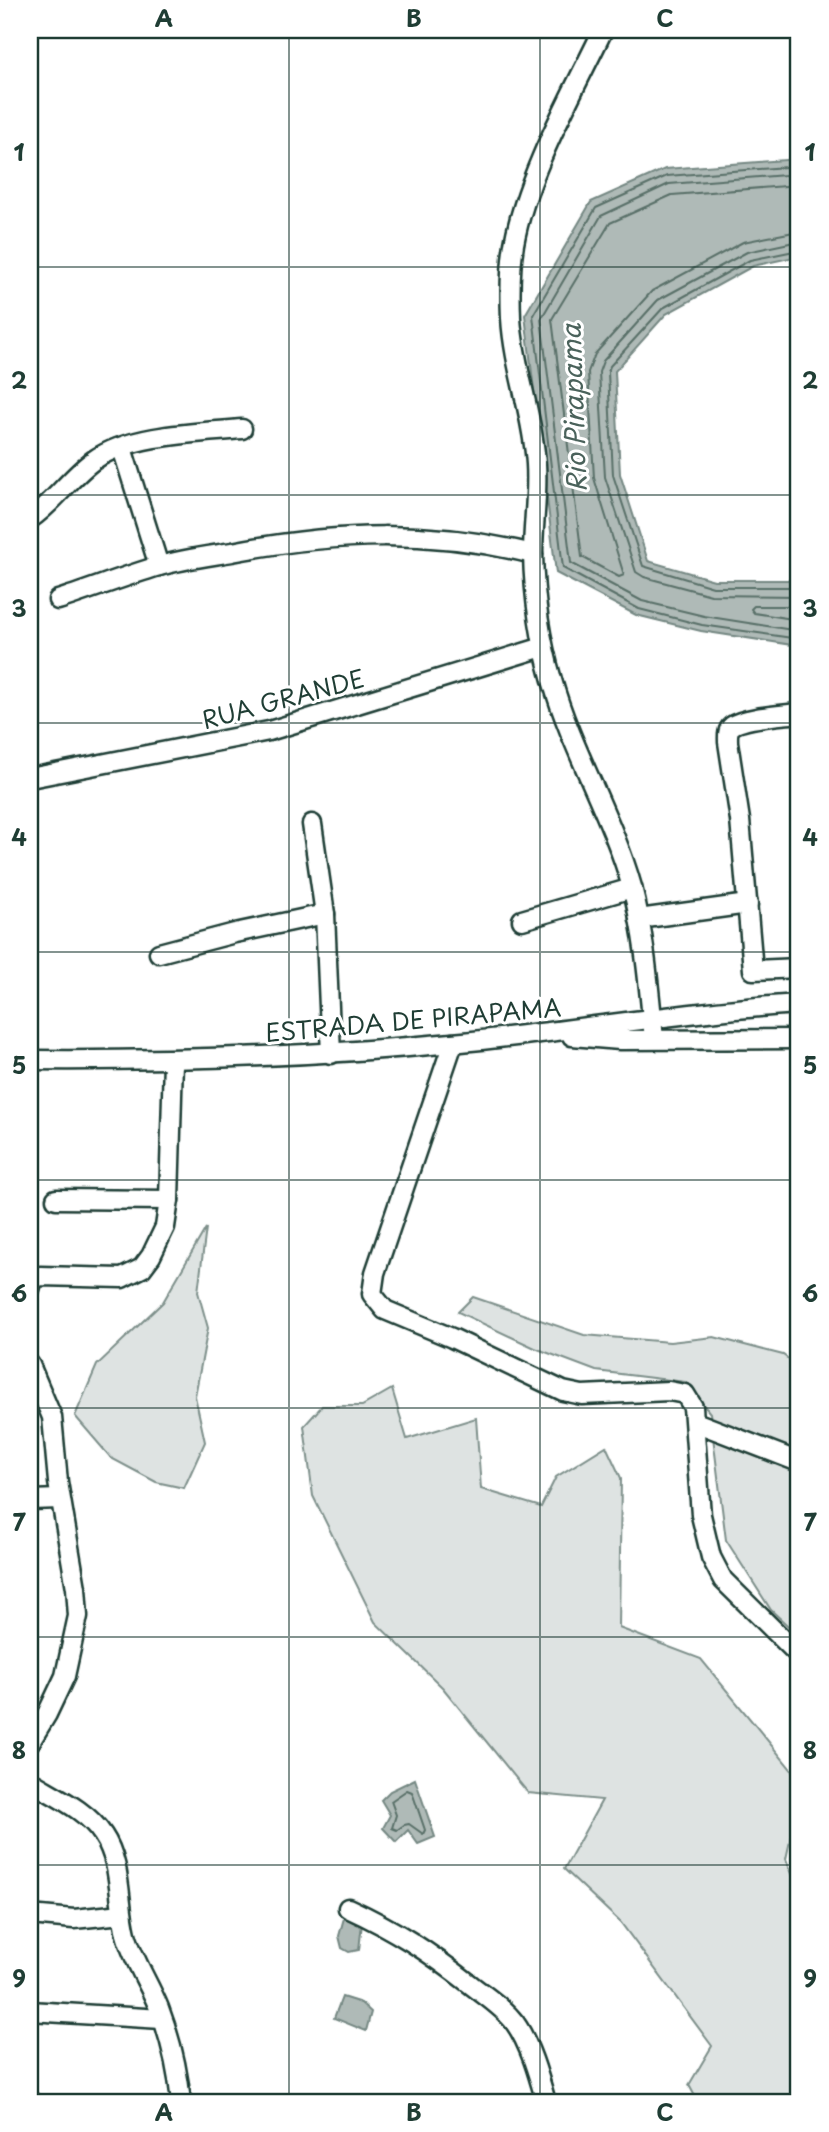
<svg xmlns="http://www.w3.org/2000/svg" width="829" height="2132" viewBox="0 0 829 2132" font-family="'Playpen Sans',sans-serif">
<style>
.green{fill:#dee3e2;stroke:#7e908b;stroke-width:2}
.water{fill:#afbab7;stroke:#758883;stroke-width:2}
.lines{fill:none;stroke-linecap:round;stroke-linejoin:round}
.shore{stroke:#596f68;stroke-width:2}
.minor-casing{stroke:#1f3d34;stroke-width:23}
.minor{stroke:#fff;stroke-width:18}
.grid{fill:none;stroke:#1f3d34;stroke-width:2;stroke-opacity:0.55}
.labels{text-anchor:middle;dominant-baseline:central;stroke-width:6;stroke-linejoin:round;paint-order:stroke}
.street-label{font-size:24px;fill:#1f3d34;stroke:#fff}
.water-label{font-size:26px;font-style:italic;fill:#4a625b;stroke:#fff}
.neatline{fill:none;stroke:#1f3d34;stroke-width:2.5}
.grid-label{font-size:23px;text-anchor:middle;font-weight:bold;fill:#1f3d34}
</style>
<rect width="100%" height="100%" fill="#fff"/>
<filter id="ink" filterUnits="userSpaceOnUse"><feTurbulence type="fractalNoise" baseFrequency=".0143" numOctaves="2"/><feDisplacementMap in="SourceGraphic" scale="14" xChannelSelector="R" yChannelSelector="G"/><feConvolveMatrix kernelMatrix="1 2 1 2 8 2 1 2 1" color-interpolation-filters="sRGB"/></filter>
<g filter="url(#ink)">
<g class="green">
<polygon points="206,1228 198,1292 208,1328 195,1396 205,1442 184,1488 156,1482 111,1458 75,1416 97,1365 163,1302"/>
<polygon points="473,1297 584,1335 670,1342 714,1337 783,1355 799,1367 799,1636 771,1610 726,1540 710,1413 685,1382 596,1371 535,1348 458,1312"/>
<polygon points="392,1389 407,1439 476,1418 481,1489 541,1507 556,1477 606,1446 621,1478 619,1628 701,1659 799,1779 799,1800 786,1859 799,1891 799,2102 698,2102 689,2085 712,2046 621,1923 564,1869 602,1800 528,1793 443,1688 375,1622 313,1496 304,1426 322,1406 362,1406"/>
</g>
<g class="water">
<polygon points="799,159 799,256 753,266 666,314 615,371 620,474 648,561 714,580 799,580 799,646 701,631 636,615 556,573 525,315 591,202 665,169"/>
<polygon points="415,1779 435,1837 418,1844 408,1830 396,1842 383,1828 390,1815 381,1800 390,1791"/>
<polygon points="344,1918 362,1923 359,1950 349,1952 342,1948 339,1936"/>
<polygon points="342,1997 361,2003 371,2012 366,2031 334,2018"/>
</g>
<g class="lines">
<g class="shore">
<polyline points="799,166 667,176 596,208 533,315 563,568 639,609 702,625 799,639"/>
<polyline points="799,174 669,184 601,216 541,319 571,563 642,601 704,616 799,631"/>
<polyline points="799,185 672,195 610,223 552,319 582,557 619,577 624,575 594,478 588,372 595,354 652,291 743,242 799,231"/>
<polyline points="799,241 747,252 658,300 603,361 599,372 605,477 636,572 644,577 711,595 799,596"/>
<polyline points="799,250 750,260 663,308 610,366 608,372 613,475 643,566 713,587 799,587"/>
<polyline points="799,606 754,606 751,609 754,613 799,620"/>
<polygon points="407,1790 412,1792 425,1830 423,1834 409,1824 404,1825 397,1830 392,1828 396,1815 391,1801"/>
</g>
<g class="minor-casing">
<g id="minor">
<path d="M603,30C573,93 526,175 514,244C510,268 510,294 511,318C514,368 533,415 536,464C538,495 533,524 533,554C534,597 540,639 552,680C572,751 612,816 632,887C645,936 649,989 654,1039"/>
<polyline points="122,448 159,566"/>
<path d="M30,519C54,503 70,477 94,460C131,434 198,433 242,429"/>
<path d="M58,600C92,589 125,576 159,566C183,559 208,556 232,552C336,532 430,529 533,554"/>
<path d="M799,713C784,715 744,717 732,726C727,730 728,737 728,742L740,820L753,970L799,968"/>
<polyline points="30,778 269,731 543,647"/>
<polyline points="312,824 325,914 331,1054"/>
<polyline points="639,919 748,904"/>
<polyline points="522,920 632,888"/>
<polyline points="159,953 235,933 325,914"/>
<polyline points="572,1036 620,1040 799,1039"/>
<polyline points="453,1043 375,1273 372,1294 385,1310 452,1338 563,1391 582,1395 669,1391 685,1394 693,1407 701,1515 711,1557 723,1580 799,1655"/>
<path d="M30,1060C171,1061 311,1057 452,1043C568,1032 683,1011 799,1004"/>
<polyline points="56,1199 169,1200"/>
<polyline points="30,1289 33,1280 40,1276 122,1278 142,1268 151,1256 165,1227 169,1200 173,1061"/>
<polyline points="30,1365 52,1417 58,1482 76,1588 78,1616 65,1676 47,1714 30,1742"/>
<polyline points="695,1422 799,1462"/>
<polyline points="30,1500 60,1499"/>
<path d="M30,1781C54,1796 87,1810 103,1835C122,1863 118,1902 126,1934C133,1960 149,1983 159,2008C170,2037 178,2072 181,2102"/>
<path d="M348,1908C396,1930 429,1952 470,1984C485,1996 503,2007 515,2023C530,2044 539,2077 546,2102"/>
<polyline points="30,1915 74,1919 122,1914"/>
<polyline points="30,2011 162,2019"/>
<polyline points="30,2101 31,2102"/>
</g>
</g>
<use href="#minor" class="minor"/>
</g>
</g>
<path class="grid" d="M289,30V2102M540,30V2102M30,267H799M30,495H799M30,723H799M30,952H799M30,1180H799M30,1408H799M30,1637H799M30,1865H799"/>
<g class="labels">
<g class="street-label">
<text transform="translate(283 698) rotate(-15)">RUA GRANDE</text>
<text transform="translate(413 1019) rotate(-5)">ESTRADA DE PIRAPAMA</text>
</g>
<g class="water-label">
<text transform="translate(573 408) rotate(-92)">Rio Pirapama</text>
</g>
</g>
<rect width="829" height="2132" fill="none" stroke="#fff" stroke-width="77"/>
<rect x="38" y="38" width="752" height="2056" class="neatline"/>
<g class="grid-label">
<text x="164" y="27">A</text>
<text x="414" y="27">B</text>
<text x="665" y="27">C</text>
<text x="19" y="161">1</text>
<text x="810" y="161">1</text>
<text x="19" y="389">2</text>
<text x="810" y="389">2</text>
<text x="19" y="617">3</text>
<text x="810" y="617">3</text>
<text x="19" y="846">4</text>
<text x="810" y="846">4</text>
<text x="19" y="1074">5</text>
<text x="810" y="1074">5</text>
<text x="19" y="1302">6</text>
<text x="810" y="1302">6</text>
<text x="19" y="1531">7</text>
<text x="810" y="1531">7</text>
<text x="19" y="1759">8</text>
<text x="810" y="1759">8</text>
<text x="19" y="1987">9</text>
<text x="810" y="1987">9</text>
<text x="164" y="2121">A</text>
<text x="414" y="2121">B</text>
<text x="665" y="2121">C</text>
</g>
</svg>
